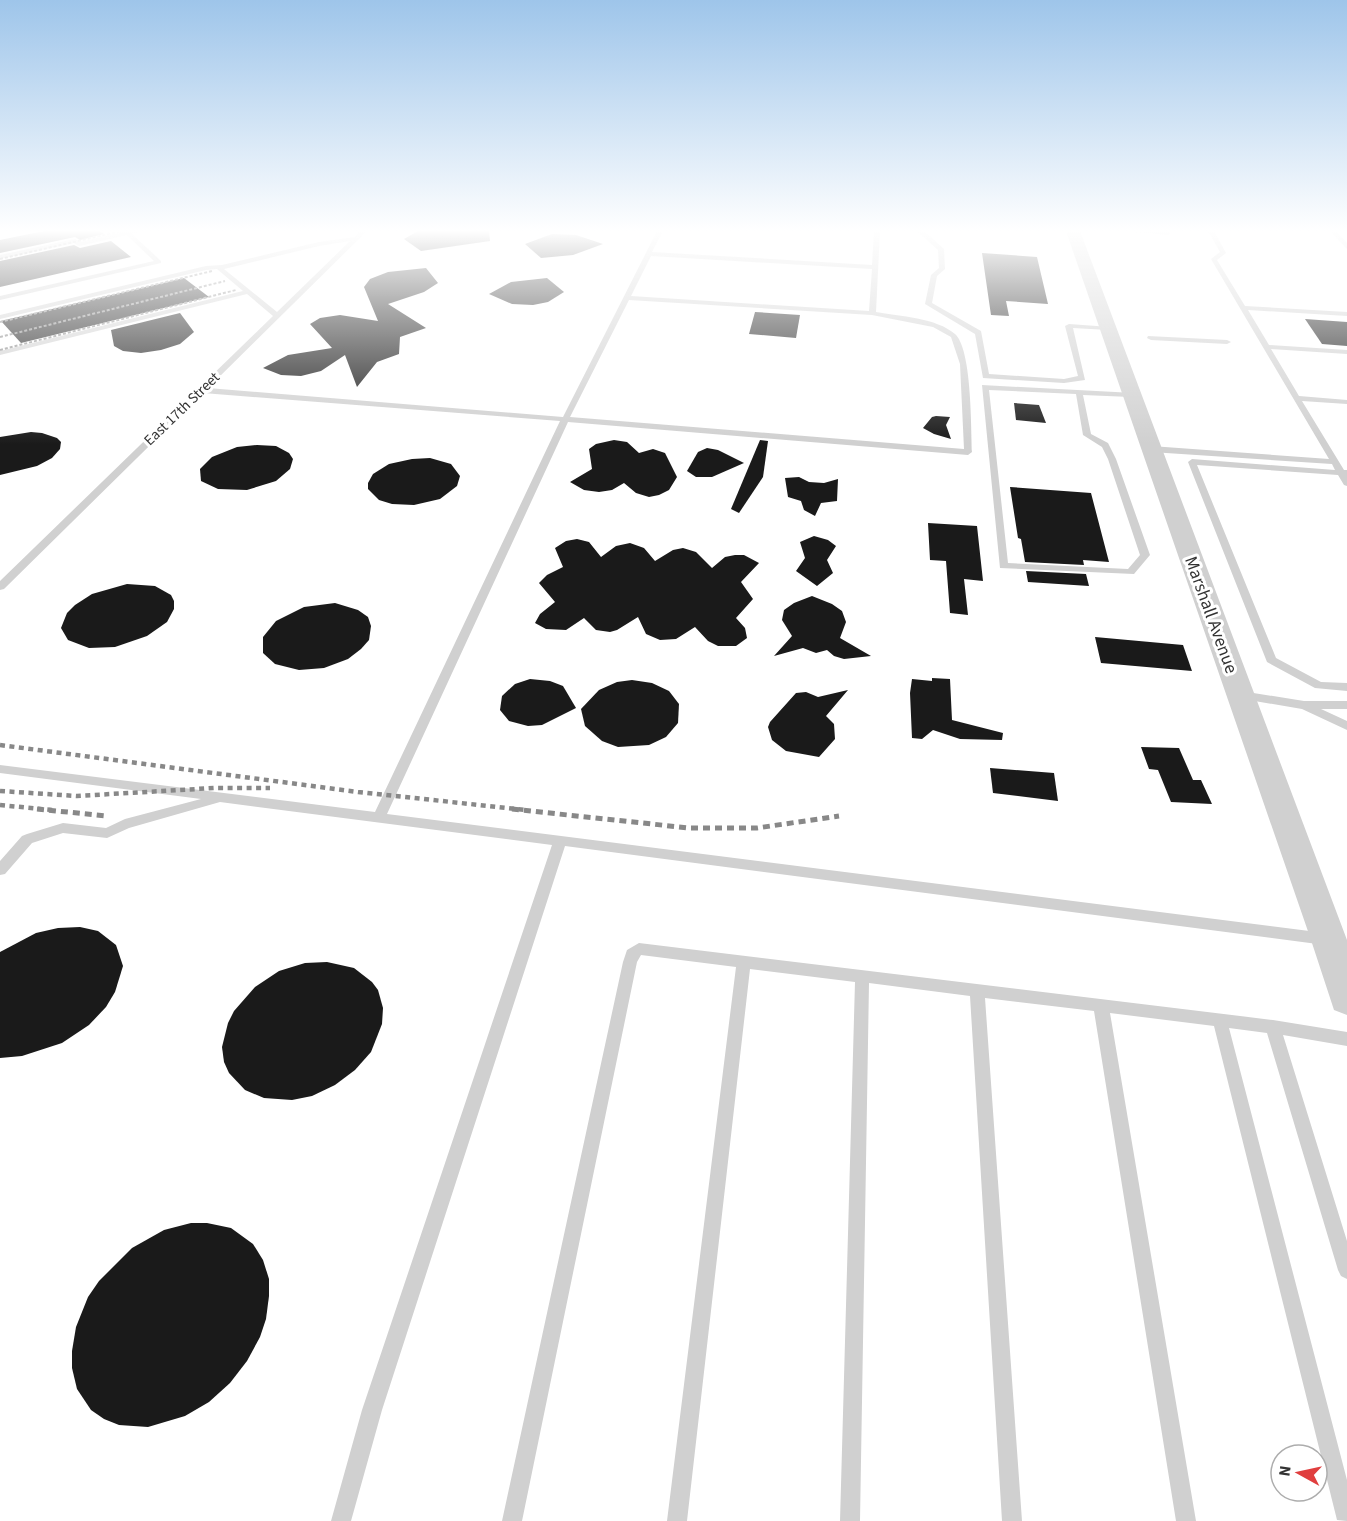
<svg xmlns="http://www.w3.org/2000/svg" width="1347" height="1521" viewBox="0 0 1347 1521" font-family="'Source Sans 3',sans-serif">
<style>
.building{fill:#1a1a1a}
.lines{fill:none;stroke-linecap:round;stroke-linejoin:round}
.service{fill:#d0d0d0;fill-rule:evenodd}
.tertiary{fill:#d0d0d0;fill-rule:evenodd}
.rail-far2{stroke:#888;stroke-width:2;stroke-dasharray:3 2;stroke-linecap:butt}
.rail-far1{stroke:#888;stroke-width:4.5;stroke-dasharray:5 4.5;stroke-linecap:butt}
.rail{stroke:#888;stroke-width:5;stroke-dasharray:7 5;stroke-linecap:butt}
.labels{text-anchor:middle;dominant-baseline:central;stroke-width:6;stroke-linejoin:round;paint-order:stroke}
.far-street-label{font-size:15px;fill:#333;stroke:#fff}
.street-label{font-size:18px;fill:#333;stroke:#fff}
</style>
<rect width="100%" height="100%" fill="#fff"/>
<g class="building">
<polygon points="44,231 100,231 104,234 80,240 75,237 0,253 0,240"/>
<polygon points="418,231 489,231 490,241 421,251 404,239"/>
<polygon points="552,234 576,235 603,244 573,255 541,258 525,244"/>
<polygon points="111,241 131,257 0,287 0,261 74,245 80,248"/>
<polygon points="982,253 1037,257 1048,304 1006,301 1009,316 991,315"/>
<polygon points="426,268 438,283 424,292 388,304 426,328 400,337 399,354 377,362 357,387 345,355 321,371 301,376 281,375 263,368 288,355 332,348 310,324 320,318 340,315 378,321 364,287 370,279 388,272"/>
<polygon points="184,278 209,297 21,343 1,321"/>
<polygon points="547,278 564,292 548,302 533,305 512,304 489,294 511,282"/>
<polygon points="755,312 800,315 796,338 749,334"/>
<polygon points="180,313 194,332 180,344 161,350 141,353 123,351 114,346 111,330"/>
<polygon points="1305,319 1347,322 1347,346 1322,344"/>
<polygon points="1014,403 1039,405 1046,423 1016,420"/>
<polygon points="936,416 950,417 946,425 951,439 934,434 923,428 932,417"/>
<polygon points="31,432 42,433 57,438 61,442 60,449 52,458 37,466 0,475 0,437"/>
<polygon points="614,440 627,442 639,453 653,449 665,453 677,477 669,490 659,495 649,497 636,493 624,483 612,490 599,492 584,490 570,482 592,469 589,449 596,444"/>
<polygon points="760,440 768,441 763,477 739,513 731,509"/>
<polygon points="257,445 276,446 289,453 293,459 290,469 276,481 247,490 218,489 201,481 200,469 212,457 237,447"/>
<polygon points="707,448 718,450 744,463 712,477 696,477 687,471 698,452"/>
<polygon points="430,458 451,464 460,476 457,486 440,499 414,505 392,504 379,500 368,489 368,483 373,474 389,464 412,459"/>
<polygon points="799,477 809,482 824,483 838,479 837,501 821,503 815,516 804,510 801,501 788,497 785,478"/>
<polygon points="1010,487 1091,493 1109,562 1083,560 1084,565 1025,562 1021,539 1018,538"/>
<polygon points="928,523 977,526 983,581 964,579 968,615 950,613 946,561 930,560"/>
<polygon points="814,536 828,540 836,546 827,560 833,573 817,586 796,571 805,558 800,542"/>
<polygon points="577,539 589,542 601,557 616,546 630,543 644,548 655,561 673,550 683,548 696,552 712,568 725,557 735,555 744,555 759,563 741,582 753,599 736,618 745,628 747,638 736,646 718,646 708,641 695,627 676,639 660,640 646,634 638,617 617,630 610,632 596,630 584,618 566,630 546,629 535,623 540,614 555,602 539,583 547,575 563,567 555,548 566,541"/>
<polygon points="1026,571 1086,574 1089,586 1028,582"/>
<polygon points="127,584 155,586 171,595 174,601 174,609 167,622 147,636 115,647 89,648 68,640 61,628 67,613 75,605 92,594"/>
<polygon points="812,596 832,604 842,611 846,622 840,638 871,656 844,659 834,656 827,650 816,653 803,648 774,656 792,636 782,620 784,610 794,603"/>
<polygon points="335,603 358,610 368,617 371,626 369,640 361,649 348,659 324,668 299,670 275,664 263,653 263,637 276,621 304,607"/>
<polygon points="1095,637 1183,645 1192,671 1101,663"/>
<polygon points="932,678 950,679 952,720 1003,733 1002,740 960,739 933,730 922,739 912,738 910,693 912,679 932,681"/>
<polygon points="530,679 550,681 563,686 576,708 542,725 528,726 509,721 500,710 502,696 515,684"/>
<polygon points="632,680 652,683 669,691 679,704 678,723 666,737 649,745 618,747 602,741 585,726 581,709 599,690 617,682"/>
<polygon points="848,690 826,716 834,724 835,739 819,757 786,751 772,740 768,727 770,722 796,693 806,692 818,697"/>
<polygon points="1141,747 1179,748 1193,780 1201,780 1212,804 1171,802 1158,770 1149,769"/>
<polygon points="990,768 1054,773 1058,801 993,793"/>
<polygon points="80,927 98,931 116,945 123,966 115,992 106,1007 89,1025 62,1043 22,1056 0,1058 0,952 36,933 58,928"/>
<polygon points="327,962 354,968 372,982 378,990 383,1008 382,1024 371,1052 355,1070 335,1085 312,1096 292,1100 264,1098 245,1090 229,1073 224,1062 222,1047 228,1023 234,1011 255,987 279,971 305,963"/>
<polygon points="191,1223 207,1223 231,1228 253,1244 263,1260 269,1279 269,1296 266,1319 260,1337 247,1361 230,1383 209,1402 185,1416 148,1427 119,1425 104,1419 91,1410 77,1389 72,1368 72,1351 76,1327 88,1297 99,1281 132,1248 164,1230"/>
</g>
<g class="lines">
<g class="service">
<polygon points="128,231 139,231 132,234 161,261 161,263 0,300 0,296 154,261 127,235 79,246 74,243 0,259 0,255 75,239 80,242"/>
<path d="M360,231H367L208,388L563,417L657,231H663L652,252L872,265L874,231H880L876,312C899,316 937,318 955,334C972,349 971,428 972,452L968,455L568,422L387,814L1325,933L1330,935L1332,939L1330,943L1325,945L565,846L382,1410L351,1521H331L362,1410L552,845L220,802L129,828L107,838L63,833L32,843L5,874L0,875V861L22,836L27,834L63,823L106,828L125,819L201,799L0,773V765L375,812L560,421L203,393L4,589L0,590V581L273,316L247,294L0,355V351L243,291L217,269L206,270L0,319V315L206,266L222,265L319,242L355,237ZM350,241L277,312L224,269L319,246ZM651,256L872,269L869,311L631,296ZM629,300L872,315L933,327L951,337L960,364L964,449L570,417Z"/>
<polygon points="917,231 924,231 944,249 945,269 937,276 932,303 981,331 989,374 1064,379 1078,376 1065,326 1069,324 1110,327 1112,328 1108,330 1073,328 1085,380 1064,383 983,378 975,334 925,304 931,275 939,268 938,250"/>
<polygon points="1125,231 1168,231 1171,233 1168,235"/>
<polygon points="1208,231 1214,231 1226,253 1217,260 1245,306 1347,312 1347,316 1248,310 1269,345 1347,350 1347,354 1271,349 1299,396 1347,400 1347,404 1302,401 1344,470 1347,470 1347,486 1344,485 1338,475 1197,465 1276,658 1321,682 1347,683 1347,691 1315,688 1267,662 1188,462 1192,459 1335,470 1332,464 1151,452 1147,449 1151,446 1329,459 1211,259 1220,252"/>
<polygon points="1330,231 1336,231 1347,243 1347,249"/>
<polygon points="1148,336 1227,340 1231,342 1227,344 1151,340 1147,338"/>
<path d="M982,385L1134,393V397H1131L1083,395L1091,434L1108,443L1116,459L1150,555L1134,574L1000,568ZM989,390L1076,394L1083,435L1102,447L1108,459L1140,555L1128,569L1008,563Z"/>
<polygon points="1241,691 1304,701 1347,701 1347,709 1321,709 1347,721 1347,730 1302,709 1237,698 1235,695 1237,692"/>
<polygon points="639,943 1273,1020 1347,1032 1347,1046 1283,1035 1347,1241 1347,1279 1341,1276 1338,1270 1267,1033 1229,1028 1347,1480 1347,1521 1337,1520 1214,1026 1110,1013 1196,1521 1176,1521 1094,1011 985,998 1022,1521 1002,1521 970,996 869,983 860,1521 840,1521 855,982 750,969 687,1521 667,1521 736,967 641,955 637,962 522,1521 502,1521 623,962 627,950"/>
</g>
<polygon class="tertiary" points="1066,231 1080,231 1347,940 1347,1015 1334,1010 1311,940"/>
<g class="rail-far2">
<polyline points="0,259 121,231"/>
<polyline points="0,322 212,271"/>
<polyline points="0,337 225,281"/>
<polyline points="0,350 236,290"/>
</g>
<g class="rail-far1">
<polyline points="0,745 358,792 526,810"/>
<polyline points="0,791 77,796 214,788 270,788"/>
<polyline points="0,805 52,810"/>
</g>
<g class="rail">
<polyline points="37,809 107,816"/>
<polyline points="512,809 689,828 757,828 839,816"/>
</g>
</g>
<linearGradient id="sky" x2="0" y2="1"><stop stop-color="#9ec5ea"/><stop offset="0.52" stop-color="#fff"/><stop offset="1" stop-color="#fff" stop-opacity="0"/></linearGradient>
<rect width="1347" height="444" fill="url(#sky)"/>
<g class="labels">
<g class="far-street-label">
<text transform="translate(182 409) rotate(-44)">East 17th Street</text>
</g>
<g class="street-label">
<text transform="translate(1211 615) rotate(70)">Marshall Avenue</text>
</g>
</g>
<g transform="translate(1299 1473) rotate(278)"><circle r="28" fill="#ffffff" stroke="#adadad" stroke-width="1.5"/>
<path d="M0-4.5L10 22L0 15L-10 22Z" fill="#e03e3e"/>
<text y="-9" font-size="16" font-weight="bold" text-anchor="middle" fill="#333333">N</text>
</g>
</svg>
